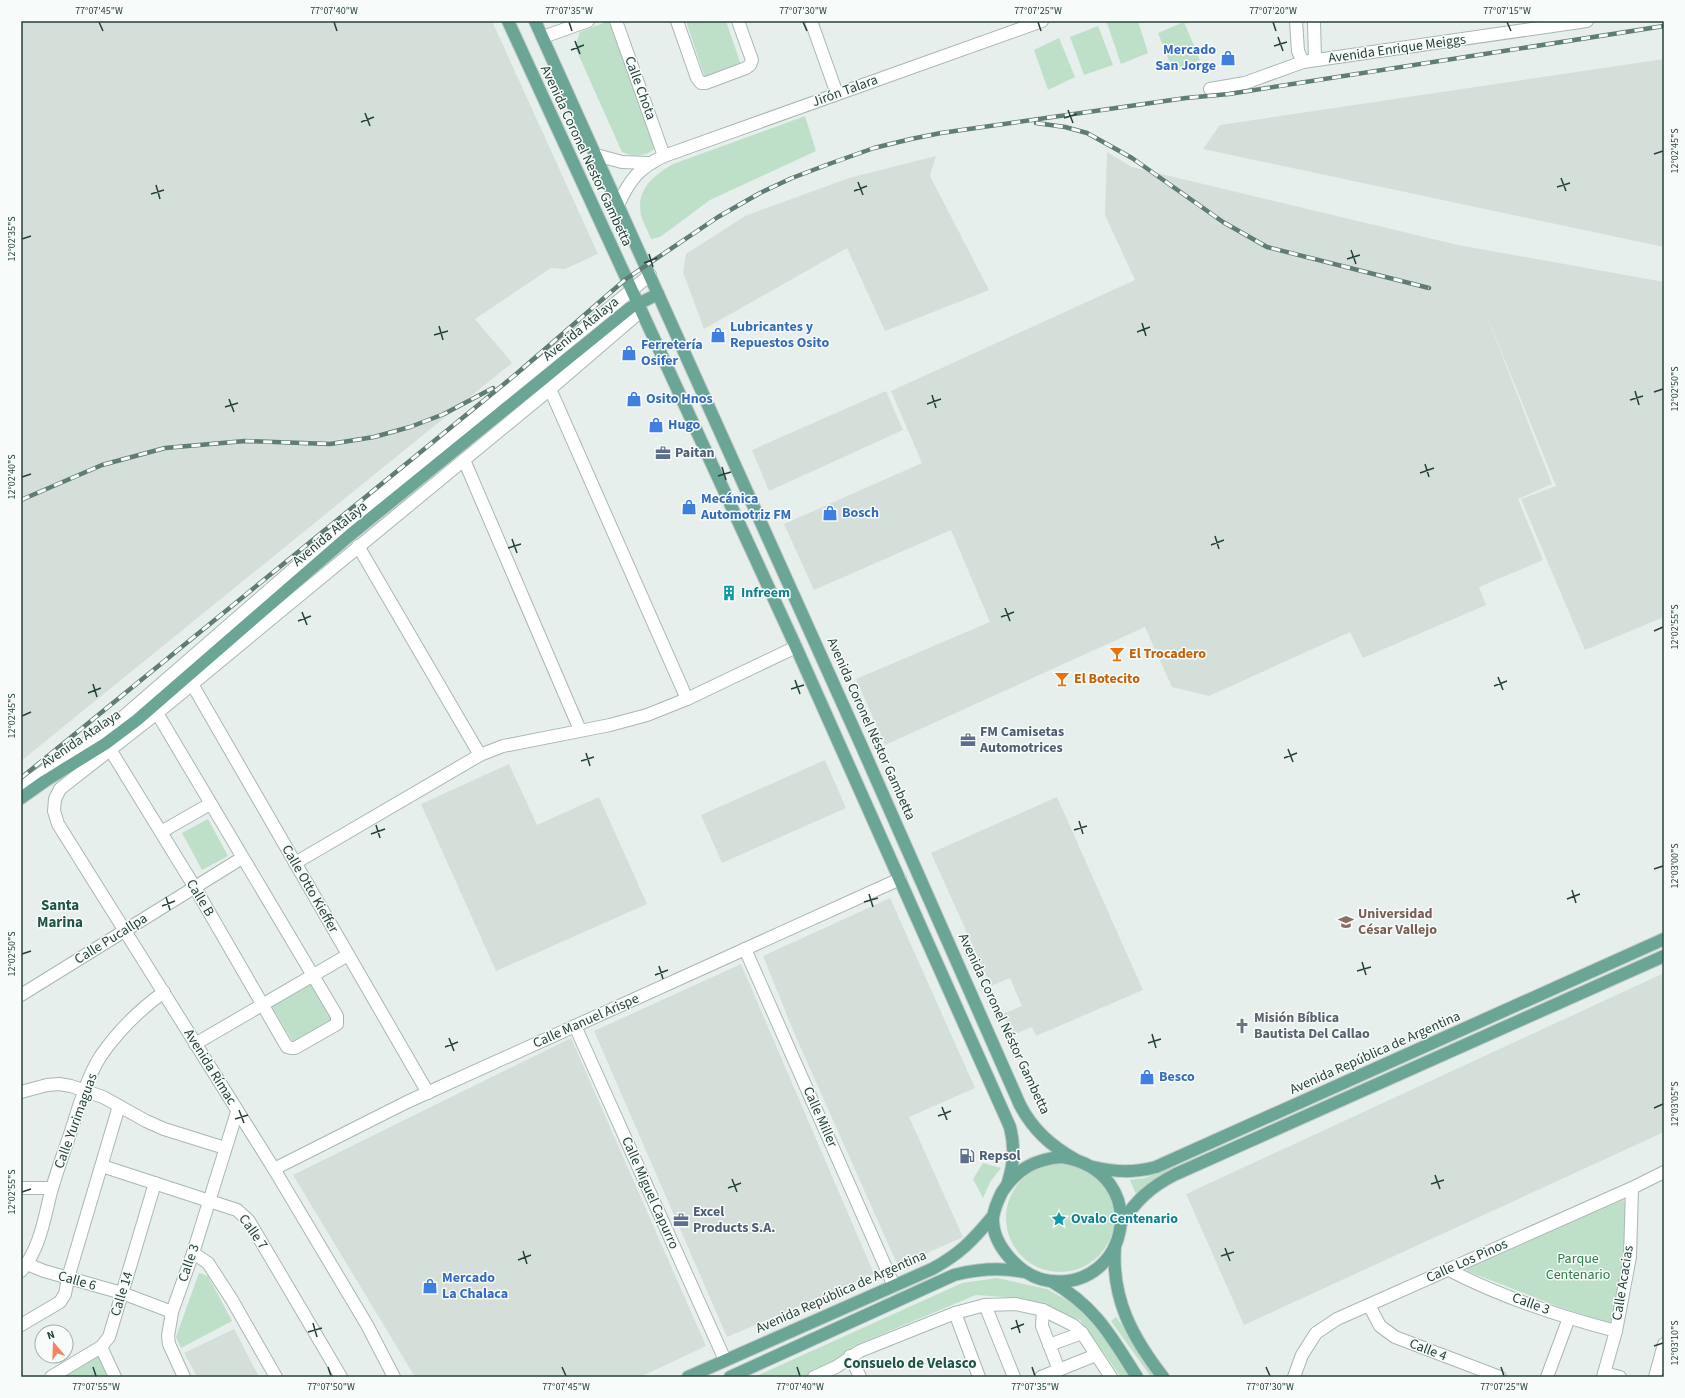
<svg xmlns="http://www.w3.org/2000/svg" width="1685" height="1398" viewBox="0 0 1685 1398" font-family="'Source Sans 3',sans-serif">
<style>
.built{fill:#d4dfda}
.green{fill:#bfe0c8}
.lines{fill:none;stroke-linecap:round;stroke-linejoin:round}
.minor-casing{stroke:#a8b8b2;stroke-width:14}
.major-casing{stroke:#c2cac8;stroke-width:14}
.minor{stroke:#fff;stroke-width:12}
.major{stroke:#6aa596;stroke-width:12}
.rail-casing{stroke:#5f7d75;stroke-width:4.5}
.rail{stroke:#f7fbf9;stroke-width:3;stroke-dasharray:9;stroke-linecap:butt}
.ticks{fill:none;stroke:#24423a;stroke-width:1.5}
.labels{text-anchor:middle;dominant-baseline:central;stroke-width:3;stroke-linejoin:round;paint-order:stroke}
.street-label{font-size:14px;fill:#24423a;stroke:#f7fbf9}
.shop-label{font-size:14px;font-weight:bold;fill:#366cbe;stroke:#f7fbf9;text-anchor:start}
.service-label{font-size:14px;font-weight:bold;fill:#4e5e75;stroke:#f7fbf9;text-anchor:start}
.culture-label{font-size:14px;font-weight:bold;fill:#0d838f;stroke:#f7fbf9;text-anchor:start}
.food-label{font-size:14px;font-weight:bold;fill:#c56008;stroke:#f7fbf9;text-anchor:start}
.education-label{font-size:14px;font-weight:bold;fill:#785e54;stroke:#f7fbf9;text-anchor:start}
.worship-label{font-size:14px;font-weight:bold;fill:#5b616d;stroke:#f7fbf9;text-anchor:start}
.park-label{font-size:14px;fill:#2d7a4b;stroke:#f7fbf9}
.neighbourhood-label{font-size:15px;font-weight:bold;fill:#1f5548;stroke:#f7fbf9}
.neatline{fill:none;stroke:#24423a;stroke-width:1.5}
.ticks-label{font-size:10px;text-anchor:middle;fill:#24423a}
</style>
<rect width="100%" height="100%" fill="#e6efeb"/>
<g class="built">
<polygon points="21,21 492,21 598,254 565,269 551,268 475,319 512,363 21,761"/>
<polygon points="1664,59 1664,247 1203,149 1220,125"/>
<polygon points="1107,152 1132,167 1458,245 1664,282 1664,617 1585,650 1521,499 1556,486 1484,309 1552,484 1518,499 1543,560 1479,587 1486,605 1363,658 1350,632 1209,696 1172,687 1145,627 885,745 856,679 990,622 951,530 814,590 784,524 922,463 891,391 1135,280 1105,215"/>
<polygon points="936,156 930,176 989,290 885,331 847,248 704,329 683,272 686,254 745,216 849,178"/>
<polygon points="886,391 903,430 769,491 752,450"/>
<polygon points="825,760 846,808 722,863 701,815"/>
<polygon points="509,764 537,825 599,797 647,904 496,971 421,804"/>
<polygon points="1057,797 1143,990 1036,1036 1032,1027 1012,1035 1003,1014 1022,1006 1010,978 991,986 931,853"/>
<polygon points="890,898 975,1088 909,1117 963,1237 898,1266 795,1035 763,956"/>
<polygon points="741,964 874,1274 727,1337 594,1031"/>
<polygon points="1664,973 1664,1132 1244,1325 1186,1194"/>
<polygon points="571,1038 706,1346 640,1377 415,1377 293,1175"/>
<polygon points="234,1329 259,1377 197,1377 184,1353"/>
</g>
<g class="green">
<polygon points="686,21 726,21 741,65 705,78"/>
<polygon points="1111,21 1138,21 1148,53 1121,64 1107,23"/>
<path d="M606,22H611L655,143L654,149C645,157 633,157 622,152L575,47L580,32Z"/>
<polygon points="1184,22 1200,60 1173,71 1158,33"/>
<polygon points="1098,26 1113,65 1084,75 1070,37"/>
<polygon points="1059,38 1075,77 1048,90 1034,50"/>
<path d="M805,116L816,151L710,200L660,237L651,239C648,231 643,223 641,215C636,189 653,176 673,164Z"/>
<polygon points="208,819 228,856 202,870 182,833"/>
<polygon points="313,983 334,1018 293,1042 272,1007"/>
<polygon points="1187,1162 1189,1165 1144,1187 1136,1194 1130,1180 1145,1178"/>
<polygon points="983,1163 1001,1168 990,1182 983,1198 973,1179"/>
<circle cx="1060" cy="1218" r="54"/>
<polygon points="1623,1200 1626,1202 1626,1257 1610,1323 1559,1307 1467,1271 1466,1267"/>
<polygon points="199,1273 208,1276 232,1321 181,1348 176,1337"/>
<polygon points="997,1278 1047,1289 1087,1311 1135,1377 1121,1377 1080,1320 1042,1306 1004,1297 976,1295 856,1345 841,1355 833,1364 804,1377 754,1377 962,1283"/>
<polygon points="1116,1317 1161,1377 1151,1377 1111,1321"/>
<polygon points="101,1354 111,1377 64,1377"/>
</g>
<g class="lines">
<g class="minor-casing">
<g id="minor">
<polyline points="616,21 664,156"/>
<polyline points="677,21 697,78 701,83 706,83 746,68 750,65 752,60 738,21"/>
<polyline points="811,21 837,94"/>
<polyline points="1296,21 1298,51 1303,62"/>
<polyline points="1314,21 1315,60"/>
<polyline points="543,37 588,21"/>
<polyline points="1210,89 1245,83 1303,62 1587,21"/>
<polyline points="596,155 622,162 648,163"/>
<path d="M618,205C630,179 639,168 664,156L1042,21"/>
<polyline points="550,389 687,699"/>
<polyline points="464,460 580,730"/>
<polyline points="358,546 480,755"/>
<polyline points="192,684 428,1093"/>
<polyline points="111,751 194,886 287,1047 291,1048 295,1048 337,1024 337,1016 157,713"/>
<polyline points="21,787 115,724 344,525 650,275"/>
<polyline points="161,832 210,804"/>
<polyline points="295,863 480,755 503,746 610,725 647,715 687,699 796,647"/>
<polyline points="745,949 894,1286"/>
<polyline points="21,995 242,858"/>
<polyline points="575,1026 725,1360"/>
<polyline points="195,1044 348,955"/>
<polyline points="21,1092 47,1085 59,1084 71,1086 103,1097 146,1121 164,1129 225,1148"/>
<polyline points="102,1166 237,1210 249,1221 341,1377"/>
<polyline points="274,1169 407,1102 900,879"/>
<polyline points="21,1188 52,1188"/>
<polyline points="193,1253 208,1263 232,1300 276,1377"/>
<polyline points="27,1264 44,1271 122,1293 172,1312"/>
<path d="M1449,1270C1501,1297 1558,1316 1616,1331"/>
<path d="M21,1271C40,1249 44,1219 51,1192C57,1170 66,1147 73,1125C80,1103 87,1078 100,1057C117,1032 139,1010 164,992"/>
<polyline points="985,1305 1014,1377"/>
<polyline points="1369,1305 1380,1326 1395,1337 1500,1377"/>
<polyline points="1043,1310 1042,1326 1059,1370"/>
<polyline points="955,1313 979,1377"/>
<polyline points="21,1325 60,1302 65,1294 68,1278 119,1106"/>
<polyline points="1049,1345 1082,1333"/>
<polyline points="101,1347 115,1377"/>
<polyline points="850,1356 860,1377"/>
<polyline points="1604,1373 1620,1377"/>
<polyline points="51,1377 101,1347 109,1337 155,1183"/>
<polyline points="184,1377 169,1344 168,1336 172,1312 193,1253 237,1112"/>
<polyline points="394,1377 367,1325 274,1169 58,824 54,811 55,799 60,789 157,713 550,389 641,311"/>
<polyline points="814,1377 836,1367 860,1351 955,1313 985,1305 1016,1304 1043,1310 1073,1325 1082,1333 1111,1377"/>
<polyline points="1041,1377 1096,1355"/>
<polyline points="1294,1377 1302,1355 1316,1333 1337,1319 1632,1188 1664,1172"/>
<polyline points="1547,1377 1569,1318"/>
<polyline points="1603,1377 1616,1331 1630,1257 1632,1188"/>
<polyline points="1655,1377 1664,1344"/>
</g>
</g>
<g class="major-casing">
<g id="major">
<path d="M508,21L796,647L1010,1127C1015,1147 1014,1163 1008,1182"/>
<path d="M535,21L862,747L1020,1105C1033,1130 1051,1146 1076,1160"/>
<polyline points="21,798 45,781 105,744 137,720 350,535 630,308 658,294"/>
<path d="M1062,1157C1153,1172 1130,1290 1050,1281C1022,1278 992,1246 993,1218C994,1209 998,1200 1002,1192C1017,1169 1035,1159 1062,1157Z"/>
<path d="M1093,1167C1116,1172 1133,1173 1156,1167L1664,939"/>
<path d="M1121,1223C1137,1200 1150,1187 1176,1174L1664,956"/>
<path d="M1115,1246C1111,1298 1132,1337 1163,1377"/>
<path d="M1051,1281C1096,1307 1111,1336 1137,1377"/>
<path d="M688,1377L932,1269C960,1254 973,1240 993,1216"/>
<path d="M730,1377L954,1275C978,1269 1000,1267 1024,1272"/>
</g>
</g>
<use href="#minor" class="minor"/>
<use href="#major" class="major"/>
<g class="rail-casing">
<g id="rail">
<polyline points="1036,123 1065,127 1087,133 1132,158 1223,222 1267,247 1429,288"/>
<polyline points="21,500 102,465 165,448 245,441 330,444 374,437 410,427 444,414 493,388"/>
<polyline points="21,778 515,375 626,279 718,217 760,193 792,178 829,164 874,148 911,139 941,133 1186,98 1229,94 1664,26"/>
</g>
</g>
<use href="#rail" class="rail"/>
</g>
<path class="ticks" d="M99,22L103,31M334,22L337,31M569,22L572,31M803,22L807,31M1038,22L1041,31M1273,22L1276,31M1507,22L1511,31M1278,37L1283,51M575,41L580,54M1274,46L1287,42M571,50L584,45M1068,110L1073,123M365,113L370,126M1064,118L1077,114M361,122L374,117M1654,154L1663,151M1561,178L1566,191M858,182L863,195M156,185L160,199M1557,187L1570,183M854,191L867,186M151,194L164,190M22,239L31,236M1351,250L1356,264M649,254L653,267M1347,259L1360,255M644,263L657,258M1142,323L1146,336M439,326L443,340M1137,332L1150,327M434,335L448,331M1635,391L1639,405M1654,392L1663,389M932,395L936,408M229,399L234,412M1630,400L1643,396M927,404L941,399M225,407L238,403M1425,464L1429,477M722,467L726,480M1420,473L1434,468M718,476L731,472M22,477L31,474M1215,536L1219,549M512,539L517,553M1211,545L1224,540M508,548L521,544M1005,608L1010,621M302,612L307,625M1001,617L1014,612M298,621L311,616M1654,631L1663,627M1498,677L1503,690M795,680L800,694M93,684L97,697M1494,686L1507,681M791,689L804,685M88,693L101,688M22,716L31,712M1288,749L1293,762M586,753L590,766M1284,758L1297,753M581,761L594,757M1079,821L1083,834M376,825L380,838M1074,830L1087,826M371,834L385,829M1654,869L1663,866M1572,890L1576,903M869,894L873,907M166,897L170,910M1567,899L1580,894M864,902L878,898M162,906L175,901M22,954L31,951M1362,962L1366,975M659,966L663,979M1357,971L1371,967M655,975L668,970M1152,1034L1156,1048M449,1038L454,1051M1148,1043L1161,1039M445,1047L458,1042M942,1107L947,1120M1654,1108L1663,1104M239,1110L244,1123M938,1116L951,1111M235,1119L248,1115M1435,1175L1440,1189M732,1179L737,1192M1431,1184L1444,1180M728,1188L741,1183M22,1192L31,1189M1225,1248L1230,1261M523,1251L527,1264M1221,1256L1234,1252M518,1260L531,1255M1016,1320L1020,1333M313,1323L317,1337M1011,1329L1024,1324M308,1332L322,1328M1654,1346L1663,1343M93,1367L96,1376M328,1367L331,1376M562,1367L566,1376M797,1367L800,1376M1032,1367L1035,1376M1266,1367L1270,1376M1501,1367L1504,1376"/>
<defs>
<g id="shop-bare" transform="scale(1.2)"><path d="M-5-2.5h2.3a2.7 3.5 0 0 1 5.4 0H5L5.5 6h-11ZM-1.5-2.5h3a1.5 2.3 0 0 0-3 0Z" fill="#3f7fe0" stroke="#f7fbf9" stroke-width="2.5" paint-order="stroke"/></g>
<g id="office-bare" transform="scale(1.2)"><path d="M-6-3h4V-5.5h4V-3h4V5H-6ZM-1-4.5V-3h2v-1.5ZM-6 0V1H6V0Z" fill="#5c6f8a" stroke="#f7fbf9" stroke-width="2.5" paint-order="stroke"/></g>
<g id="building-bare" transform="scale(1.2)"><path d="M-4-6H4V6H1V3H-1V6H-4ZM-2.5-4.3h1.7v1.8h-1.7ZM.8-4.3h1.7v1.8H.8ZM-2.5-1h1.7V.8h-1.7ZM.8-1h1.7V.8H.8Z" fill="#0f9aa8" stroke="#f7fbf9" stroke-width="2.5" paint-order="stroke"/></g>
<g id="bar-bare" transform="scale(1.2)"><path d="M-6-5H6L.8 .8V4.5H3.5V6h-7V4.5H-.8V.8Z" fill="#e8710a" stroke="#f7fbf9" stroke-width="2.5" paint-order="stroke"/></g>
<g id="university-bare" transform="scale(1.2)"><path d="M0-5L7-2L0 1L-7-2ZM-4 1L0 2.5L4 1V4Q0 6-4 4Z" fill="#8d6e63" stroke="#f7fbf9" stroke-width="2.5" paint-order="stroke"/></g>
<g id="church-bare" transform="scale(1.2)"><path d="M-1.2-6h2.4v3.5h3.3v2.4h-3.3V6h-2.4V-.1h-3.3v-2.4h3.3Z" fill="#6b7280" stroke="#f7fbf9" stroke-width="2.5" paint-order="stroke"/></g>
<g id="fuel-bare" transform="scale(1.2)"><path d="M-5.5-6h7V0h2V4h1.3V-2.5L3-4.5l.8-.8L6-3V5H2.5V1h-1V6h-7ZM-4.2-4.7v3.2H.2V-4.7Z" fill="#5c6f8a" stroke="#f7fbf9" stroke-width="2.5" paint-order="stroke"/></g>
<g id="sight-bare" transform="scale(1.2)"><path d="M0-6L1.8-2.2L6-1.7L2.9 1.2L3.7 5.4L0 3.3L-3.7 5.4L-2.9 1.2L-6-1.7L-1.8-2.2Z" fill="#0f9aa8" stroke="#f7fbf9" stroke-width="2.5" paint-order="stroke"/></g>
</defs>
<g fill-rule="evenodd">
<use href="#shop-bare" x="1228" y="58"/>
<use href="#shop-bare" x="718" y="335"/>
<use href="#shop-bare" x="629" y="353"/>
<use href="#shop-bare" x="634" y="399"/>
<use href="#shop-bare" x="656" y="425"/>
<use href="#office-bare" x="663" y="453"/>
<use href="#shop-bare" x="689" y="507"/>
<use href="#shop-bare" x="830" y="513"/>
<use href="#building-bare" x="729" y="593"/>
<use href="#bar-bare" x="1117" y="654"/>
<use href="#bar-bare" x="1062" y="679"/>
<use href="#office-bare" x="968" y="740"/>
<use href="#university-bare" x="1346" y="922"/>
<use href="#church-bare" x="1242" y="1026"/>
<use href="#shop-bare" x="1147" y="1077"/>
<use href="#fuel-bare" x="967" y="1156"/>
<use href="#sight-bare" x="1059" y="1219"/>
<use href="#office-bare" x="681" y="1220"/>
<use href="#shop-bare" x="430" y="1286"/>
</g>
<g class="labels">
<g class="street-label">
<text transform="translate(1397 49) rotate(-8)">Avenida Enrique Meiggs</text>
<text transform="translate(640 88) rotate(70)">Calle Chota</text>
<text transform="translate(845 91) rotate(-20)">Jirón Talara</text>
<text transform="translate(586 156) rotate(65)">Avenida Coronel Nestor Gambetta</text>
<text transform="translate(581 329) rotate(-39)">Avenida Atalaya</text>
<text transform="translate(330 534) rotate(-40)">Avenida Atalaya</text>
<text transform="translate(871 729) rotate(66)">Avenida Coronel Néstor Gambetta</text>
<text transform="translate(81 739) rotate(-34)">Avenida Atalaya</text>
<text transform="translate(310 889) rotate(60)">Calle Otto Kieffer</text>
<text transform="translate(200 898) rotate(59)">Calle B</text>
<text transform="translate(111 939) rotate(-32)">Calle Pucallpa</text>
<text transform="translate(586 1021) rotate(-24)">Calle Manuel Arispe</text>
<text transform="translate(1004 1024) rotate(65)">Avenida Coronel Néstor Gambetta</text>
<text transform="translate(1375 1053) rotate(-24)">Avenida República de Argentina</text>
<text transform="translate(210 1067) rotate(58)">Avenida Rímac</text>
<text transform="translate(820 1117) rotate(66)">Calle Miller</text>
<text transform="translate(76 1121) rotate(-70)">Calle Yurimaguas</text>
<text transform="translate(650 1193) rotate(66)">Calle Miguel Capurro</text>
<text transform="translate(253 1232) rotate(55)">Calle 7</text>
<text transform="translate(1467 1261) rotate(-24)">Calle Los Pinos</text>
<text transform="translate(189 1263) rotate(-71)">Calle 3</text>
<text transform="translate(77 1281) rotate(16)">Calle 6</text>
<text transform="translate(1623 1283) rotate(-81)">Calle Acacias</text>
<text transform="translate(841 1292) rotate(-24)">Avenida República de Argentina</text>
<text transform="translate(122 1294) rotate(-73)">Calle 14</text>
<text transform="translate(1531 1304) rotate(20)">Calle 3</text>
<text transform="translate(1428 1350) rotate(21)">Calle 4</text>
</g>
<g class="shop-label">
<text x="1216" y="50" text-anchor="end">Mercado<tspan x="1216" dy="16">San Jorge</tspan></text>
<text x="730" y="327">Lubricantes y<tspan x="730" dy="16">Repuestos Osito</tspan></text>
<text x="641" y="345">Ferretería<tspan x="641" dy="16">Osifer</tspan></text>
<text x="646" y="399">Osito Hnos</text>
<text x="668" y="425">Hugo</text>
<text x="701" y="499">Mecánica<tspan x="701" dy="16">Automotriz FM</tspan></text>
<text x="842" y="513">Bosch</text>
<text x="1159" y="1077">Besco</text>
<text x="442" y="1278">Mercado<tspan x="442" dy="16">La Chalaca</tspan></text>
</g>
<g class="service-label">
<text x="675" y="453">Paitan</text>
<text x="980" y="732">FM Camisetas<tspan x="980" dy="16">Automotrices</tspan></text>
<text x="979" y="1156">Repsol</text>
<text x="693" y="1212">Excel<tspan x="693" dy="16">Products S.A.</tspan></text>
</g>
<g class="culture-label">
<text x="741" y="593">Infreem</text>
<text x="1071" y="1219">Ovalo Centenario</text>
</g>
<g class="food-label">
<text x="1129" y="654">El Trocadero</text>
<text x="1074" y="679">El Botecito</text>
</g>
<g class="education-label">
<text x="1358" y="914">Universidad<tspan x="1358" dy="16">César Vallejo</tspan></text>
</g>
<g class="worship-label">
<text x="1254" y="1018">Misión Bíblica<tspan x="1254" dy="16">Bautista Del Callao</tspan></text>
</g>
<g class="park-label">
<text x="1578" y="1259">Parque<tspan x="1578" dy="16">Centenario</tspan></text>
</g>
<g class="neighbourhood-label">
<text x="60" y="905">Santa<tspan x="60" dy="17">Marina</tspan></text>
<text x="910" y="1363">Consuelo de Velasco</text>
</g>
</g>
<rect width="1685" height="1398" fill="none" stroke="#f7fbf9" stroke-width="44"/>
<g transform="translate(54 1344) rotate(341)"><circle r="19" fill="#f7fbf9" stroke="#a3b1ad"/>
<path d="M0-3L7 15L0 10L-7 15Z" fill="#f4845f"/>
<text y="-6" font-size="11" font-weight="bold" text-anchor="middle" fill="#24423a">N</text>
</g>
<rect x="22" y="22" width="1641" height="1354" class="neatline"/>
<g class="ticks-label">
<text x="99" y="14">77°07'45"W</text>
<text x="334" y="14">77°07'40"W</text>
<text x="569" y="14">77°07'35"W</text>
<text x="803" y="14">77°07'30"W</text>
<text x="1038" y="14">77°07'25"W</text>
<text x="1273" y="14">77°07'20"W</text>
<text x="1507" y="14">77°07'15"W</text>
<text transform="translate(1674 151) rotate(-90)" y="4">12°02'45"S</text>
<text transform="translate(11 239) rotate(-90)" y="4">12°02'35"S</text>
<text transform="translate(1674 389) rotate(-90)" y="4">12°02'50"S</text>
<text transform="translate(11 477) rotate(-90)" y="4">12°02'40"S</text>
<text transform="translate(1674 627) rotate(-90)" y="4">12°02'55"S</text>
<text transform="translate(11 716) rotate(-90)" y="4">12°02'45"S</text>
<text transform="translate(1674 866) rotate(-90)" y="4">12°03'00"S</text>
<text transform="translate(11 954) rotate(-90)" y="4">12°02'50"S</text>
<text transform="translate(1674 1104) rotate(-90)" y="4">12°03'05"S</text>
<text transform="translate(11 1192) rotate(-90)" y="4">12°02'55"S</text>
<text transform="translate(1674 1343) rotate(-90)" y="4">12°03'10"S</text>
<text x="96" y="1390">77°07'55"W</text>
<text x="331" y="1390">77°07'50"W</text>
<text x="566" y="1390">77°07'45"W</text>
<text x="800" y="1390">77°07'40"W</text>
<text x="1035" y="1390">77°07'35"W</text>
<text x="1270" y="1390">77°07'30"W</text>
<text x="1504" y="1390">77°07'25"W</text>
</g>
</svg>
